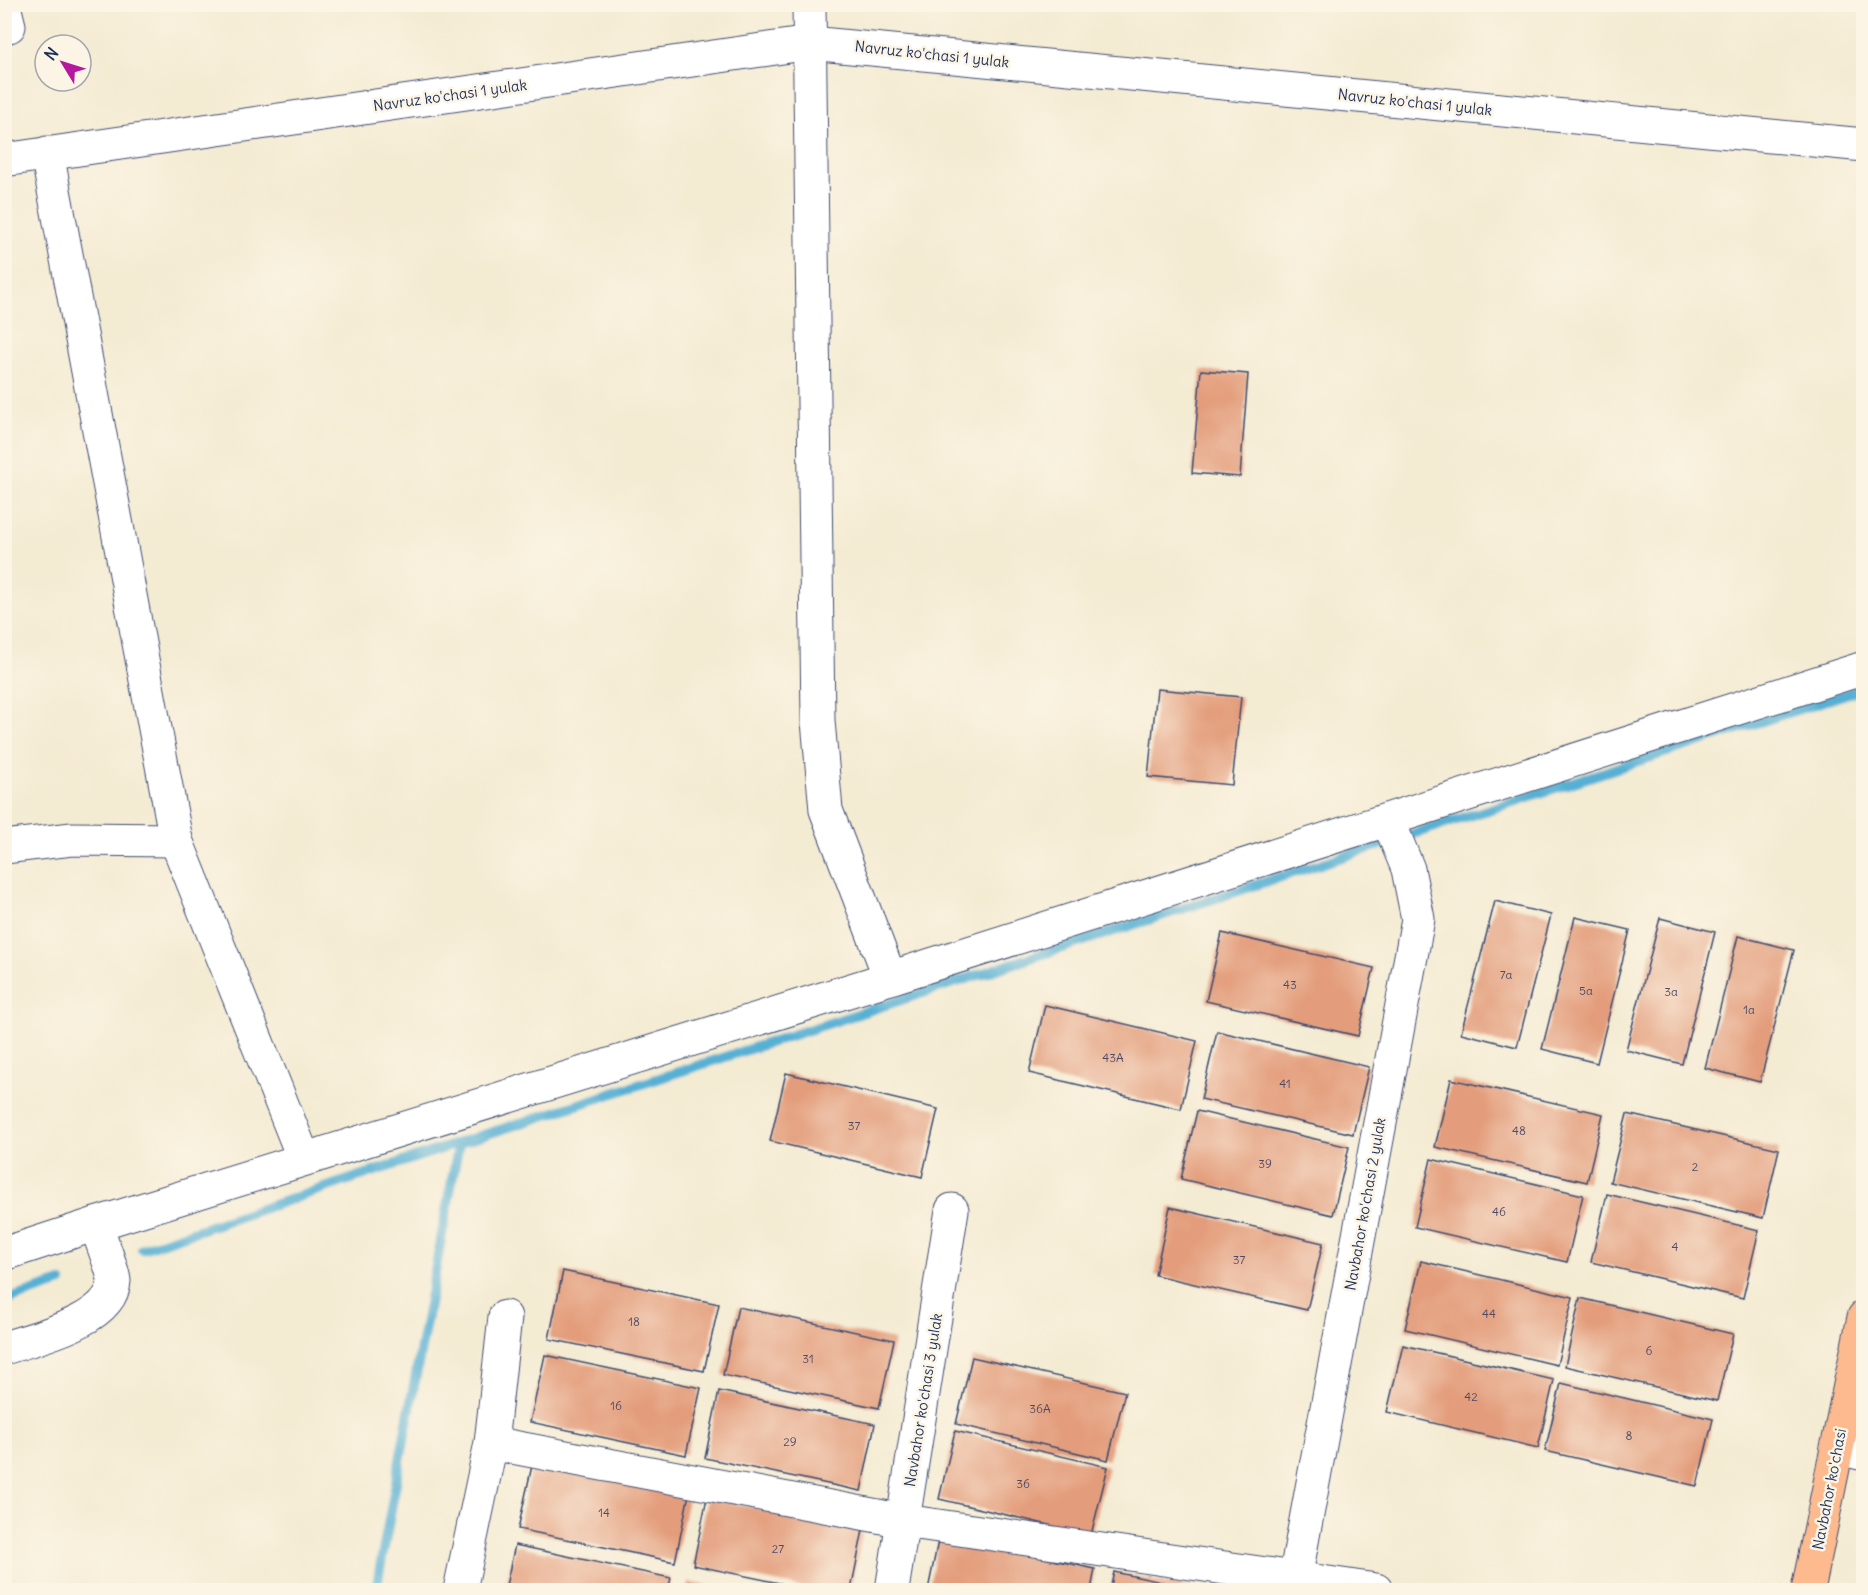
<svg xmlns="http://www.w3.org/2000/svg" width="1868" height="1595" viewBox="0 0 1868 1595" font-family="Delius,sans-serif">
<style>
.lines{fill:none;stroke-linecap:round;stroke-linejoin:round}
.stream{stroke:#56b0d4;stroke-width:10}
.building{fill:#e39d7c}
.minor-casing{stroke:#3c4b70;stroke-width:35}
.major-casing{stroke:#3c4b70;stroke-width:35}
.minor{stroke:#fff;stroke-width:33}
.major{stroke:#fcba8e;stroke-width:33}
.labels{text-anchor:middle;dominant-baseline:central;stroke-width:5;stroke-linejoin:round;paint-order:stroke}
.number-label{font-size:12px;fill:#4d4a66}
.street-label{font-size:15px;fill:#1b2f5e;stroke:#fcf5e5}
</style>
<rect width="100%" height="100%" fill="#fcf5e5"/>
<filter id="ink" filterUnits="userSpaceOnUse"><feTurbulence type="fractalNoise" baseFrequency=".0167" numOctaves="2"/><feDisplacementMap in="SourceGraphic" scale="12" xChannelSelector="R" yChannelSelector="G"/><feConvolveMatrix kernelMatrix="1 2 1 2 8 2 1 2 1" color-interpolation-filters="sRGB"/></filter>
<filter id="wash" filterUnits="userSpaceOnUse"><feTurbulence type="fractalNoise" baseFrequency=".008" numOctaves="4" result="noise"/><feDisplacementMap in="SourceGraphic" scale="24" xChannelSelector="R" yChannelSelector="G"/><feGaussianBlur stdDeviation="1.35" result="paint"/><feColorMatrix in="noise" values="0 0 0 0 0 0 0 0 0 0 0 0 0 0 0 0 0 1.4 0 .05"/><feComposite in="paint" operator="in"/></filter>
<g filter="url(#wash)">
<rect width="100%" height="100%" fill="#f4ebd3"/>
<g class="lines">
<g class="stream">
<polyline points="142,1249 459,1143 1864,688"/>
<polyline points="4,1301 61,1282"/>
<polyline points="376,1590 459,1143"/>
</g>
</g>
<g id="blocks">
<g class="building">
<polygon points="1201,370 1248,374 1240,477 1192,473"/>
<polygon points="1157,689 1241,697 1232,785 1148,777"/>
<polygon points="1495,901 1551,915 1517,1047 1461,1033"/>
<polygon points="1575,917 1630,930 1597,1063 1542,1049"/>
<polygon points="1660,918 1715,932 1682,1064 1626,1050"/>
<polygon points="1222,933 1374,968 1358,1036 1206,1001"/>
<polygon points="1738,936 1794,950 1760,1082 1705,1068"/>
<polygon points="1045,1005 1197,1041 1181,1109 1029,1073"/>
<polygon points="1217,1031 1369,1067 1353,1134 1201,1099"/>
<polygon points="786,1073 938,1109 922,1177 770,1141"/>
<polygon points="1451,1079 1603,1114 1587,1182 1435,1147"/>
<polygon points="1197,1111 1349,1147 1333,1215 1181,1179"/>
<polygon points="1627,1114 1779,1149 1763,1218 1610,1182"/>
<polygon points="1431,1159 1583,1195 1567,1262 1415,1227"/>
<polygon points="1607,1194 1759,1230 1743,1298 1591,1262"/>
<polygon points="1170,1207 1323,1243 1307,1310 1155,1275"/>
<polygon points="1421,1261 1573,1297 1557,1365 1405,1329"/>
<polygon points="563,1271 719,1304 704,1371 549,1339"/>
<polygon points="1580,1298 1733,1334 1717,1401 1565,1366"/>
<polygon points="738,1307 894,1340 879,1408 723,1375"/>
<polygon points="1403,1345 1554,1380 1538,1448 1387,1412"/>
<polygon points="545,1355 701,1388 686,1455 530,1422"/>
<polygon points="972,1357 1125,1392 1108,1460 956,1424"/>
<polygon points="1561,1383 1713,1419 1697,1486 1545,1451"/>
<polygon points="719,1391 875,1424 861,1491 705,1458"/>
<polygon points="955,1431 1108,1467 1091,1535 939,1499"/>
<polygon points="533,1461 689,1494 675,1562 518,1529"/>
<polygon points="707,1498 863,1530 851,1590 813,1590 693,1565"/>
<polygon points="939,1536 1095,1569 1091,1590 928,1590"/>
<polygon points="515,1545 671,1578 668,1590 505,1590"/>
<polygon points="1114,1572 1195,1589 1195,1590 1110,1590"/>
<polygon points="689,1582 727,1589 727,1590 687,1590"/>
</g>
</g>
</g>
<g filter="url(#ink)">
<use href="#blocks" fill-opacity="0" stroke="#3c4b70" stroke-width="1.5"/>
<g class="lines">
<g class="minor-casing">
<g id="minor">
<polyline points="809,4 818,721 826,810 890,978"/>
<polyline points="4,6 9,26"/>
<polyline points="4,160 810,43 1864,145"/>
<polyline points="176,840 304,1159"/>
<polyline points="4,847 72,839 176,840 47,153"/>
<polyline points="4,1254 96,1224 890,978 1864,668"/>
<path d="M4,1348C35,1338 112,1321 114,1281C114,1271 99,1236 96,1224"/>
<polyline points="491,1443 904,1521 1376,1590"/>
<polyline points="1837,1448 1864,1454"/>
<polyline points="460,1590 491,1443 505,1317"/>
<polyline points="892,1590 952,1210"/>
<polyline points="1293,1590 1418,919 1408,869 1388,820"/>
</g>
</g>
<g class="major-casing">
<polyline id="major" points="1808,1590 1864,1317"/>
</g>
<use href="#minor" class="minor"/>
<use href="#major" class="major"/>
</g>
</g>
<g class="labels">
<g class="number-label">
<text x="1506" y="974">7a</text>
<text x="1290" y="984">43</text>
<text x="1586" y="990">5a</text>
<text x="1671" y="991">3a</text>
<text x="1749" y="1009">1a</text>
<text x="1113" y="1057">43A</text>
<text x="1285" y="1083">41</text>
<text x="854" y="1125">37</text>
<text x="1519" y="1130">48</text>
<text x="1265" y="1163">39</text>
<text x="1695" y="1166">2</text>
<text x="1499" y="1211">46</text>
<text x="1675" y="1246">4</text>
<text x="1239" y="1259">37</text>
<text x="1489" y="1313">44</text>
<text x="634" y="1321">18</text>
<text x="1649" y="1350">6</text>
<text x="808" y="1358">31</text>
<text x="1471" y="1396">42</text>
<text x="616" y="1405">16</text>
<text x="1040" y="1408">36A</text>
<text x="1629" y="1435">8</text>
<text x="790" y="1441">29</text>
<text x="1023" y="1483">36</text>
<text x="604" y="1512">14</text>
<text x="778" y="1548">27</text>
</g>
<g class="street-label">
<text transform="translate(932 54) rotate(6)">Navruz ko'chasi 1 yulak</text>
<text transform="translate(450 95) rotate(-8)">Navruz ko'chasi 1 yulak</text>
<text transform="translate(1415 102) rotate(6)">Navruz ko'chasi 1 yulak</text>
<text transform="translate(1365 1204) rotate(-80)">Navbahor ko'chasi 2 yulak</text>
<text transform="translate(923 1400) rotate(-81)">Navbahor ko'chasi 3 yulak</text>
<text transform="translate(1829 1489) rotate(-79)">Navbahor ko'chasi</text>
</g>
</g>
<rect width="1868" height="1595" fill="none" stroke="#fcf5e5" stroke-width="24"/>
<g transform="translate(63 63) rotate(308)"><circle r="28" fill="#fcf5e5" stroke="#a2a6af" stroke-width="1.5"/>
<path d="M0-4.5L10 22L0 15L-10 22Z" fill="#b5179e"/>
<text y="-9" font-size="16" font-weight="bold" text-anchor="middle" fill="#1b2f5e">N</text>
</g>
</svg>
